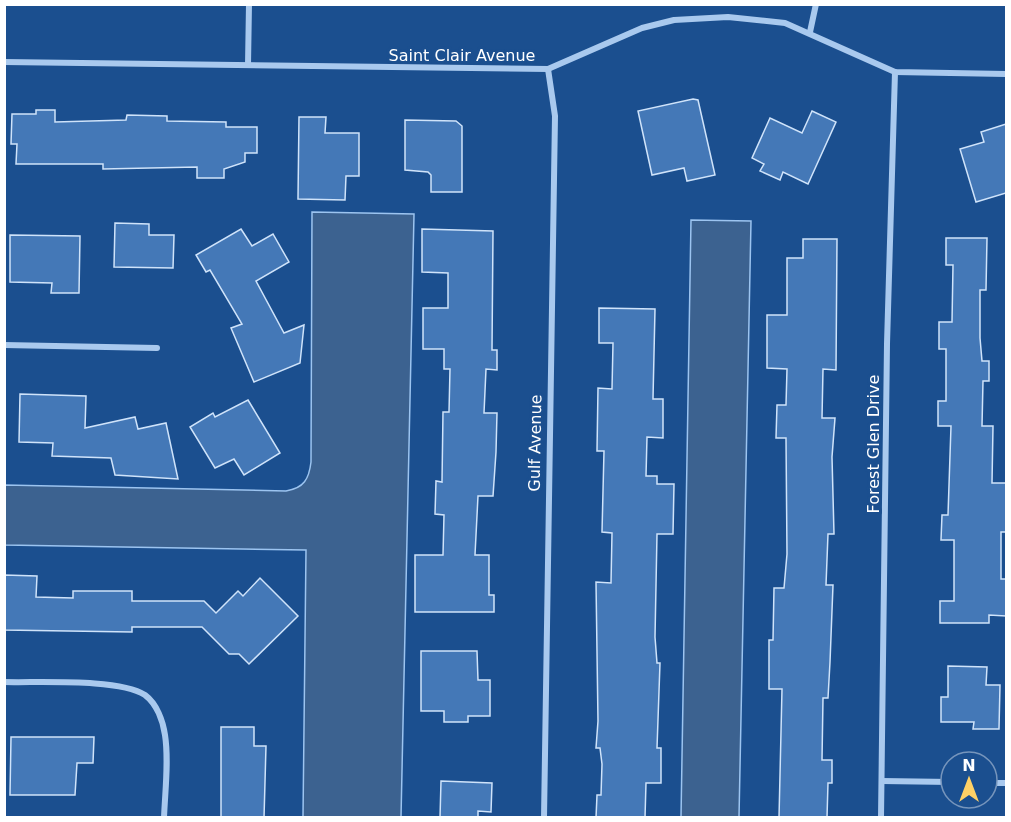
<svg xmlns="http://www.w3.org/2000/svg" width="1011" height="822" viewBox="0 0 1011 822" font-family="'DejaVu Sans',sans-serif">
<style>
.water{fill:#3c6290;stroke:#9cc4f0;stroke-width:1.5}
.building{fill:#4478b7;stroke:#cfe3fa;stroke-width:1.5}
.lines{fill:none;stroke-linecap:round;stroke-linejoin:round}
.street{stroke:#a9c9ee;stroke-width:6}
.labels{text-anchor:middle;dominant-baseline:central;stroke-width:6;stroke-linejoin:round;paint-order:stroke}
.street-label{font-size:16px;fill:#fff;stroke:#1b4f8f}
</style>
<rect width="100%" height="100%" fill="#1b4f8f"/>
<g class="water">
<path d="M312,212L414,214L401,817H303L306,550L5,545V485L286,491C304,488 309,479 311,462Z"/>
<polygon points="691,220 751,221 739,817 681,817"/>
</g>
<g class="building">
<polygon points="693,99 698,100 715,175 687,181 684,168 652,175 638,111"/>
<polygon points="36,110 55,110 55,122 126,120 127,115 167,116 167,121 226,122 226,127 257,127 257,153 245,153 245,162 224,169 224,178 197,178 197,167 103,169 103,164 16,164 17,144 11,144 12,114 36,114"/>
<polygon points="812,111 836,122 808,184 783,172 780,180 760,171 764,164 752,158 770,118 802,133"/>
<polygon points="299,117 326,117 325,133 359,133 359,176 346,176 345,200 298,199"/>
<polygon points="405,120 456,121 462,126 462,192 431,192 431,175 428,172 405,170"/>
<polygon points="1006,124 1006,193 976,202 960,149 984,142 981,132"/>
<polygon points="115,223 149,224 149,235 174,235 173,268 114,267"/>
<polygon points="241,229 252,246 273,234 289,262 256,281 284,333 304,325 300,363 254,382 231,328 242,324 210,270 206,272 196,255"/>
<polygon points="422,229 493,231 492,350 497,350 497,370 486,369 484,413 497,413 496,452 493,496 478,496 475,555 489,555 489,595 494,595 494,612 415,612 415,555 443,555 444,515 435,514 436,481 442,482 443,412 449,412 450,369 444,369 444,349 423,349 423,308 448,308 448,273 422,272"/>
<polygon points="10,235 80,236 79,293 51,293 52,283 10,282"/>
<polygon points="946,238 987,238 986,290 980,290 980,338 982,361 989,361 989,381 983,381 982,426 993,426 992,483 1006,483 1006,532 1001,532 1001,579 1006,579 1006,616 989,615 989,623 940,623 940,601 954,601 954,540 941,540 942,515 948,515 951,426 938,426 938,401 946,401 946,349 939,349 939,322 952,322 953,265 946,265"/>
<polygon points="803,239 837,239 836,370 823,369 822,418 835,418 832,457 834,534 828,534 826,585 833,585 830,662 828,698 823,698 822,760 832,760 832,783 828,783 827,818 779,818 782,689 769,689 769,640 773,640 774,588 784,588 787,554 786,438 776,438 777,405 786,405 787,369 767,368 767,315 787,315 787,258 803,258"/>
<polygon points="599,308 655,309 653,399 663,399 663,438 647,437 646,476 657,476 657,484 674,484 673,534 657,534 655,637 657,663 660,663 657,748 661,748 661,783 646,783 645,818 596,818 597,795 601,795 602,764 600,748 596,748 598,721 596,582 611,583 612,533 602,532 604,451 597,451 598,388 612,389 613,343 599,343"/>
<polygon points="20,394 86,396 85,428 135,417 138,429 166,423 178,479 115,475 111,458 52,456 53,443 19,442"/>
<polygon points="248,400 280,453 244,475 234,459 215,468 190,427 213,413 215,417"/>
<polygon points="4,575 37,576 36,597 73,598 73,591 132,591 132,601 204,601 216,613 238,591 243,596 260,578 298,616 249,664 239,654 229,654 202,627 132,627 132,632 4,630"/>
<polygon points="421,651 477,651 478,680 490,680 490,716 468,716 468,722 444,722 444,711 421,711"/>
<polygon points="948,666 987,667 986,685 1000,685 999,729 973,729 974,722 941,722 941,697 948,697"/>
<polygon points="221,727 254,727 254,746 266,746 264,818 221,818"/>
<polygon points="11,737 94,737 93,763 77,763 75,795 10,795"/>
<polygon points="441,781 492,783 491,812 478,811 478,818 440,818"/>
</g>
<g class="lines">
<g class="street">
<polyline points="810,32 816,4"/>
<polyline points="4,62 548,69 642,28 674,20 728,17 785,23 895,72 1006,74"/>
<polyline points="248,65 249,4"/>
<polyline points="4,345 157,348"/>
<path d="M4,682C38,683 119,678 145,695C157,704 163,721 165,735C169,761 165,791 164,818"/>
<polyline points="882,781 951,782"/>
<polyline points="987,783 1006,783"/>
<polyline points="544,818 555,116 548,69"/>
<polyline points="881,818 887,344 895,72"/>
</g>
</g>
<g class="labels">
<g class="street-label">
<text x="462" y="55">Saint Clair Avenue</text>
<text transform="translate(535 443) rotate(-89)">Gulf Avenue</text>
<text transform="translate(873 444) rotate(-90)">Forest Glen Drive</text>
</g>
</g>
<rect width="1011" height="822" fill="none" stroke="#ffffff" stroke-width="12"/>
<g transform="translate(969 780)"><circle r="28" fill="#1b4f8f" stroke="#7695bc" stroke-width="1.5"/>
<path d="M0-4.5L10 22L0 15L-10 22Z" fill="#ffd166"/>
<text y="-9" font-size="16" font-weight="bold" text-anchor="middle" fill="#ffffff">N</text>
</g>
</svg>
